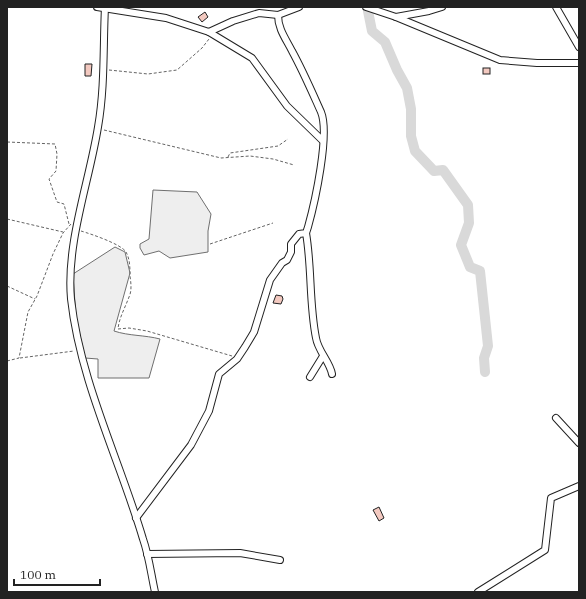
<svg xmlns="http://www.w3.org/2000/svg" width="586" height="599" viewBox="0 0 586 599" font-family="'IBM Plex Serif',serif">
<style>
.green{fill:#eee;stroke:#6f6f6f}
.lines{fill:none;stroke-linecap:round;stroke-linejoin:round}
.river{stroke:#d9d9d9;stroke-width:10}
.building{fill:#f3c9c0;stroke:#222}
.minor-casing{stroke:#222;stroke-width:8}
.path{stroke:#646464;stroke-width:1;stroke-dasharray:3 2;stroke-linecap:butt}
.minor{stroke:#fff;stroke-width:6}
</style>
<rect width="100%" height="100%" fill="#fff"/>
<g class="green">
<polygon points="153,190 197,192 211,214 208,231 208,252 170,258 159,251 144,255 140,248 140,244 149,239"/>
<path d="M115,247L125,252L130,273L114,331C129,336 145,335 160,339L149,378H98V359L85,358L76,318L73,274Z"/>
</g>
<g class="lines">
<polyline class="river" points="368,11 372,31 385,42 397,70 407,88 411,109 411,136 415,151 434,171 443,170 468,205 469,223 461,245 470,267 480,271 488,346 484,358 485,372"/>
</g>
<g class="building">
<polygon points="205,12 208,17 202,22 198,17"/>
<polygon points="85,64 92,64 91,76 85,76"/>
<rect x="483" y="68" width="7" height="6"/>
<polygon points="276,295 282,296 283,299 281,304 273,303"/>
<polygon points="379,507 384,518 379,521 373,510"/>
</g>
<g class="lines">
<g class="minor-casing">
<g id="minor">
<polyline points="97,7 166,18 209,32 233,21 259,13 278,15 299,7"/>
<path d="M105,7C103,47 105,87 98,127C89,183 66,243 71,299C80,381 120,461 143,539C149,556 151,574 155,592"/>
<polyline points="366,7 396,17 500,60 537,63 579,63"/>
<polyline points="556,7 579,47"/>
<polyline points="396,17 429,11 442,7"/>
<polyline points="209,32 252,58 287,106 322,140"/>
<path d="M306,233C312,268 309,303 316,338C318,351 330,362 332,374"/>
<polyline points="310,377 323,356"/>
<polyline points="556,418 579,443"/>
<path d="M136,518L191,445L209,411L219,374L237,359L245,347L254,332L270,280L282,263L287,260L291,252V244L299,234L306,233L308,227C315,202 330,134 321,112C312,92 303,71 292,51C286,39 278,29 278,15"/>
<polyline points="147,554 240,553 280,560"/>
<polyline points="478,592 545,550 551,498 579,486"/>
</g>
</g>
<g class="path">
<polyline points="109,70 148,74 177,70 202,48 209,39"/>
<polyline points="104,130 221,158 250,156 273,159 294,165"/>
<polyline points="7,142 55,144 57,154 56,171 49,179 57,202 64,204 69,224"/>
<polyline points="228,157 230,153 278,146 288,139"/>
<polyline points="7,219 63,232"/>
<path d="M81,231C91,234 121,244 126,252C130,259 130,268 130,276C131,283 132,291 129,297C125,308 119,318 118,329L129,328L147,331L232,356"/>
<polyline points="210,244 273,223"/>
<polyline points="7,286 35,299"/>
<polyline points="20,358 74,351"/>
<polyline points="7,361 19,358 28,312 37,296 53,254 63,233 71,224"/>
</g>
<use href="#minor" class="minor"/>
</g>
<rect width="586" height="599" fill="none" stroke="#222222" stroke-width="16"/>
<path d="M14 579v6h86v-6" fill="none" stroke="#222222" stroke-width="2"/>
<text x="20" y="579" font-size="12" fill="#222222" stroke="#ffffff" stroke-width="3" paint-order="stroke">100 m</text>
</svg>
